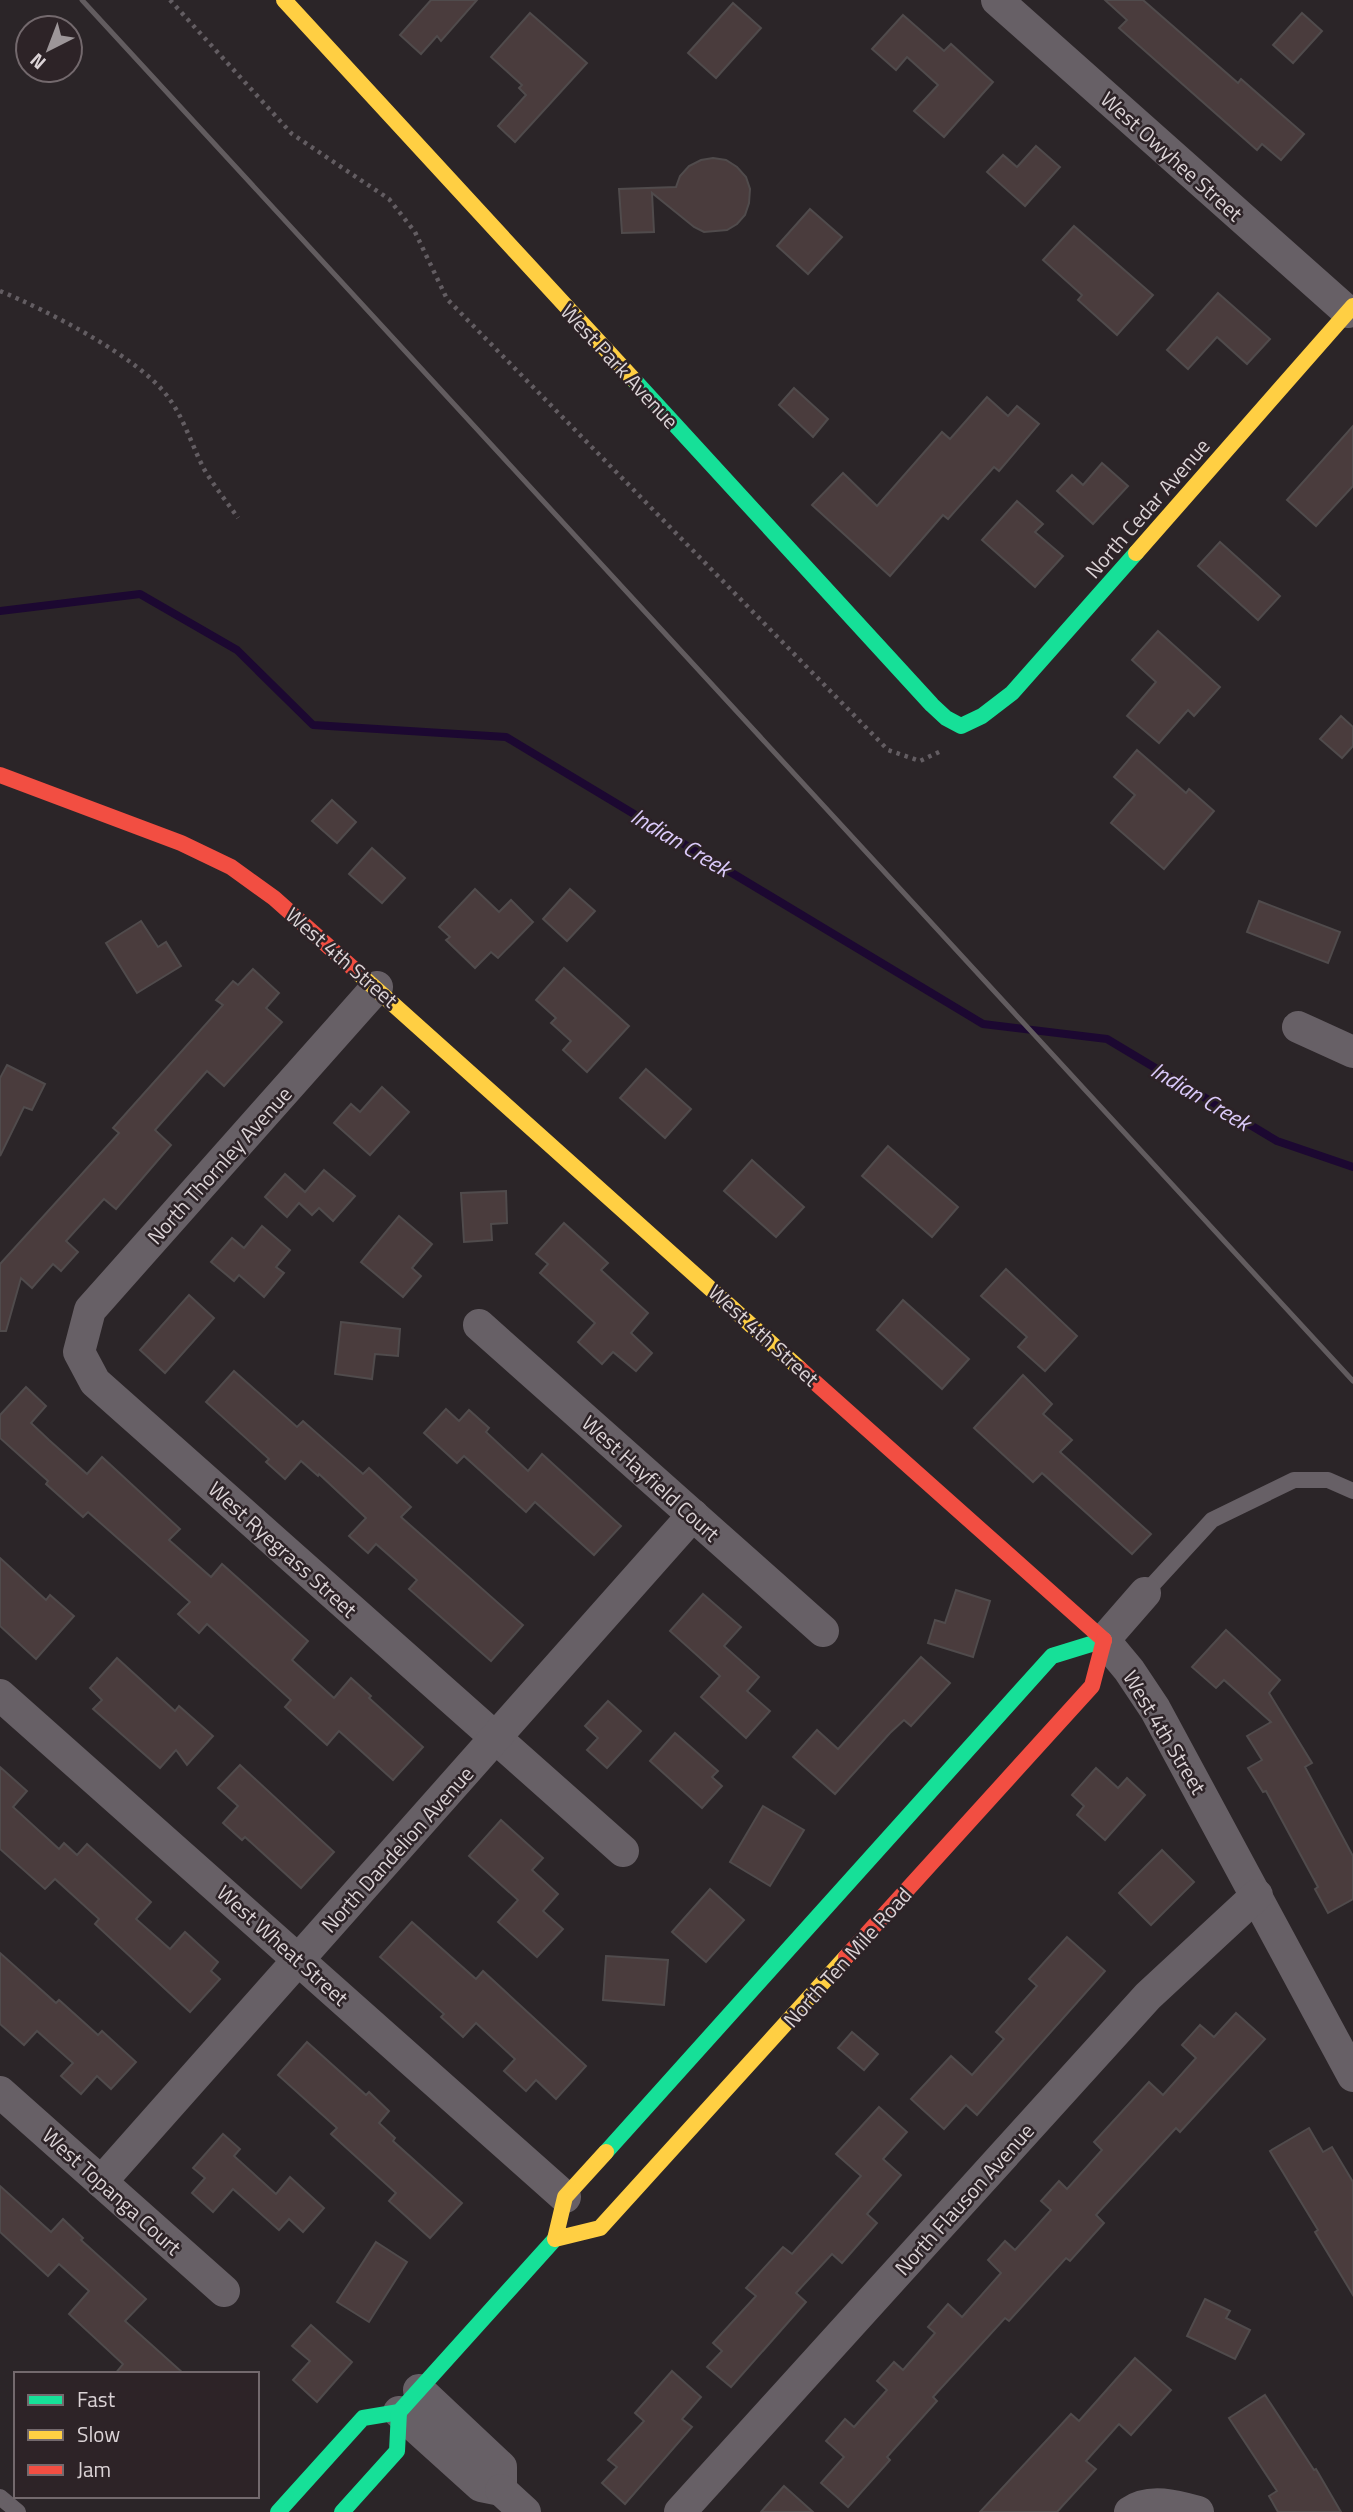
<svg xmlns="http://www.w3.org/2000/svg" width="1353" height="2512" viewBox="0 0 1353 2512" font-family="'Titillium Web',sans-serif">
<style>
.lines{fill:none;stroke-linecap:round;stroke-linejoin:round}
.stream{stroke:#1c0831;stroke-width:8}
.building{fill:#4a3c3d;stroke:#504b4c;stroke-width:2}
.path{stroke:#635d62;stroke-width:4.5;stroke-dasharray:3.5 5;stroke-linecap:butt}
.lane{stroke:#676066;stroke-width:16}
.street{stroke:#676066;stroke-width:32}
.fast{stroke:#16e098;stroke-width:16}
.slow{stroke:#ffcf43;stroke-width:16}
.jam{stroke:#f24e42;stroke-width:16}
.rail{stroke:#625c5f;stroke-width:5}
.labels{text-anchor:middle;dominant-baseline:central;stroke-width:5;stroke-linejoin:round;paint-order:stroke}
.street-label{font-size:21px;fill:#dbd3d6;stroke:#2d2327}
.water-label{font-size:23px;font-style:italic;fill:#dbcafa;stroke:#2d2327}
</style>
<rect width="100%" height="100%" fill="#2b2528"/>
<g class="lines">
<polyline class="stream" points="0,611 140,594 237,650 313,725 506,737 983,1024 1107,1039 1277,1141 1353,1167"/>
</g>
<g class="building">
<polygon points="431,0 477,0 441,41 437,36 421,54 400,35"/>
<polygon points="1105,0 1143,0 1238,83 1241,79 1304,134 1281,160 1262,144 1257,150 1119,28 1127,20"/>
<polygon points="733,3 761,28 716,78 688,53"/>
<polygon points="530,13 587,63 515,142 498,126 526,95 519,88 522,85 491,57"/>
<polygon points="1302,13 1322,31 1293,63 1273,45"/>
<polygon points="903,15 944,51 951,44 993,82 944,137 914,111 938,85 907,57 896,70 872,49"/>
<polygon points="1036,146 1060,167 1025,206 987,172 1003,155 1017,167"/>
<polygon points="713,158 726,160 737,167 746,177 750,189 749,203 745,215 737,224 727,230 704,232 694,227 652,193 654,232 622,233 619,189 676,187 680,176 689,166 701,160"/>
<polygon points="810,209 842,237 808,274 777,246"/>
<polygon points="1074,226 1153,295 1117,335 1078,300 1082,295 1043,260"/>
<polygon points="1218,293 1270,339 1247,364 1217,337 1188,369 1167,350"/>
<polygon points="794,388 828,419 813,437 779,405"/>
<polygon points="987,397 1008,416 1017,406 1039,424 999,471 994,467 948,519 943,515 890,576 812,505 843,473 877,506 942,432 950,439"/>
<polygon points="1353,426 1353,486 1316,526 1287,500"/>
<polygon points="1102,463 1128,486 1093,524 1057,491 1072,475 1083,485"/>
<polygon points="1017,501 1043,524 1035,532 1063,556 1035,587 982,540"/>
<polygon points="1220,542 1280,596 1258,620 1198,566"/>
<polygon points="1158,631 1220,687 1194,716 1188,710 1159,743 1127,716 1156,682 1132,660"/>
<polygon points="1341,716 1353,727 1353,746 1342,758 1320,739"/>
<polygon points="1137,750 1186,793 1189,789 1214,811 1164,869 1111,823 1135,795 1114,777"/>
<polygon points="332,800 356,822 337,843 312,821"/>
<polygon points="372,848 405,878 382,903 349,874"/>
<polygon points="475,889 499,912 511,900 533,922 498,958 491,952 475,968 446,940 450,937 439,927"/>
<polygon points="570,889 595,911 567,941 543,919"/>
<polygon points="1259,901 1340,932 1328,963 1247,932"/>
<polygon points="141,921 158,947 166,942 181,966 137,993 106,943"/>
<polygon points="564,968 629,1026 587,1072 563,1050 571,1041 551,1023 556,1018 536,1000"/>
<polygon points="253,969 279,993 266,1008 282,1022 224,1086 207,1071 155,1130 171,1145 116,1209 104,1199 66,1241 78,1252 61,1271 53,1264 32,1288 21,1278 6,1331 0,1331 0,1264 119,1133 113,1128 223,1005 216,1000 233,981 238,985"/>
<polygon points="7,1065 45,1084 32,1110 24,1107 0,1156 0,1078"/>
<polygon points="646,1069 691,1109 665,1138 620,1098"/>
<polygon points="382,1087 409,1112 370,1155 334,1123 351,1104 360,1112"/>
<polygon points="888,1146 958,1207 932,1237 862,1176"/>
<polygon points="752,1160 804,1207 776,1237 724,1191"/>
<polygon points="324,1170 355,1196 333,1221 319,1208 312,1215 299,1203 287,1217 265,1197 285,1174 305,1192"/>
<polygon points="506,1191 507,1223 491,1224 492,1240 464,1242 461,1193"/>
<polygon points="399,1216 432,1244 412,1268 421,1276 403,1297 361,1262"/>
<polygon points="564,1223 608,1263 601,1270 648,1313 631,1333 652,1353 636,1371 613,1352 602,1364 578,1342 595,1323 540,1273 548,1264 536,1254"/>
<polygon points="262,1226 290,1250 276,1267 284,1273 264,1297 239,1275 234,1281 211,1262 232,1238 244,1248"/>
<polygon points="1006,1269 1077,1336 1045,1371 1018,1347 1027,1337 981,1296"/>
<polygon points="189,1295 214,1318 165,1373 140,1350"/>
<polygon points="903,1300 969,1359 942,1389 877,1330"/>
<polygon points="341,1322 400,1329 398,1356 375,1354 372,1379 335,1374"/>
<polygon points="234,1371 297,1427 303,1421 363,1474 369,1468 411,1507 401,1517 523,1625 491,1661 409,1589 417,1580 376,1544 368,1553 349,1536 366,1518 319,1474 318,1476 301,1461 285,1479 266,1462 269,1459 206,1402"/>
<polygon points="1023,1375 1052,1404 1043,1414 1072,1440 1060,1452 1151,1534 1132,1554 1042,1473 1033,1482 974,1428"/>
<polygon points="26,1387 46,1406 31,1423 49,1440 87,1474 102,1457 180,1529 169,1540 211,1577 222,1564 308,1641 292,1660 334,1698 351,1678 371,1696 369,1698 423,1747 393,1780 339,1731 327,1745 285,1707 291,1700 207,1624 199,1633 178,1614 190,1602 88,1512 83,1517 46,1484 48,1481 0,1438 0,1415"/>
<polygon points="446,1409 459,1421 469,1410 489,1428 486,1432 528,1471 542,1454 621,1526 594,1555 535,1502 526,1512 464,1456 457,1463 424,1433"/>
<polygon points="0,1558 46,1600 50,1595 74,1616 36,1659 0,1626"/>
<polygon points="956,1590 990,1601 973,1657 928,1643 935,1620 945,1623"/>
<polygon points="703,1594 741,1627 724,1646 759,1677 747,1691 770,1711 746,1738 701,1697 720,1676 670,1631"/>
<polygon points="1226,1630 1280,1680 1269,1693 1312,1763 1305,1767 1353,1856 1353,1899 1328,1913 1315,1889 1318,1887 1266,1791 1263,1792 1248,1768 1262,1760 1247,1736 1271,1722 1224,1680 1216,1688 1192,1667"/>
<polygon points="921,1657 950,1683 911,1726 904,1720 890,1733 835,1794 793,1757 817,1730 838,1749"/>
<polygon points="117,1658 175,1711 179,1706 213,1736 187,1765 176,1750 160,1768 93,1709 102,1700 90,1688"/>
<polygon points="608,1701 641,1731 607,1768 587,1750 598,1738 585,1726"/>
<polygon points="675,1733 718,1771 712,1777 722,1786 702,1808 650,1761"/>
<polygon points="240,1765 334,1852 301,1888 245,1837 242,1840 223,1823 238,1806 218,1788"/>
<polygon points="0,1767 27,1791 13,1807 59,1849 64,1843 77,1855 87,1844 151,1902 136,1919 170,1949 185,1932 218,1962 211,1971 220,1979 190,2012 95,1924 99,1919 55,1879 45,1889 0,1849"/>
<polygon points="1096,1768 1118,1788 1127,1778 1145,1795 1105,1840 1077,1815 1084,1806 1072,1795"/>
<polygon points="763,1806 804,1830 770,1886 730,1862"/>
<polygon points="501,1820 543,1858 532,1870 558,1894 543,1911 563,1929 537,1957 498,1922 518,1900 469,1856"/>
<polygon points="1162,1850 1194,1882 1151,1925 1119,1893"/>
<polygon points="710,1889 744,1920 706,1962 672,1932"/>
<polygon points="412,1922 476,1979 483,1971 586,2066 556,2099 536,2080 526,2091 504,2071 515,2059 476,2023 463,2037 441,2017 444,2014 380,1957"/>
<polygon points="1067,1937 1105,1971 977,2115 966,2105 944,2129 911,2099 951,2056 972,2075 1004,2039 996,2032 1037,1986 1029,1979"/>
<polygon points="0,1953 56,2003 59,2000 98,2035 102,2031 136,2062 111,2089 97,2076 81,2094 61,2076 73,2063 37,2031 24,2045 0,2024"/>
<polygon points="606,1956 668,1960 664,2005 603,2000"/>
<polygon points="1236,2013 1265,2039 1180,2132 1176,2128 1096,2215 1104,2223 1070,2261 1066,2258 1009,2321 1005,2318 933,2397 937,2401 887,2457 890,2460 848,2507 821,2483 844,2457 826,2441 845,2419 854,2427 887,2390 877,2381 894,2362 903,2370 935,2333 928,2327 948,2304 962,2317 1001,2273 988,2260 1005,2241 1015,2250 1051,2210 1041,2201 1059,2181 1067,2189 1102,2150 1094,2142 1149,2082 1163,2095 1196,2058 1182,2045 1200,2025 1214,2037"/>
<polygon points="852,2032 878,2054 864,2070 838,2048"/>
<polygon points="307,2042 366,2095 369,2092 389,2111 379,2123 395,2138 393,2141 462,2203 430,2238 389,2201 396,2193 331,2134 337,2128 278,2075"/>
<polygon points="879,2107 907,2132 883,2159 901,2175 867,2214 877,2223 842,2263 832,2254 796,2293 806,2302 731,2387 707,2367 722,2351 713,2343 756,2296 746,2288 783,2247 792,2254 861,2176 836,2154"/>
<polygon points="1309,2128 1323,2152 1332,2147 1353,2182 1353,2295 1315,2232 1318,2230 1270,2151"/>
<polygon points="223,2134 240,2149 234,2156 276,2194 290,2177 324,2208 303,2232 289,2219 279,2230 233,2189 213,2212 192,2193 205,2178 193,2168"/>
<polygon points="0,2186 51,2232 63,2219 83,2238 81,2240 146,2299 125,2321 184,2374 115,2374 123,2364 69,2314 89,2291 59,2264 48,2276 0,2232"/>
<polygon points="376,2242 407,2262 369,2322 337,2302"/>
<polygon points="1205,2299 1230,2311 1226,2318 1250,2330 1235,2359 1187,2336"/>
<polygon points="311,2325 352,2362 317,2402 293,2380 310,2361 292,2346"/>
<polygon points="1135,2358 1171,2390 1131,2435 1119,2424 1086,2461 1096,2469 1057,2512 980,2512 1071,2414 1079,2421"/>
<polygon points="672,2371 701,2397 682,2419 692,2427 625,2504 602,2483 617,2467 608,2460 644,2421 635,2413"/>
<polygon points="1265,2395 1314,2470 1316,2469 1341,2512 1278,2512 1269,2496 1277,2491 1229,2418"/>
<polygon points="784,2486 813,2512 761,2512"/>
</g>
<g class="lines">
<g class="path">
<polyline points="170,0 292,134 389,199 415,232 447,299 888,750 920,761 941,751"/>
<path d="M0,291C46,310 139,357 168,397C184,418 192,446 204,469C214,486 227,502 238,518"/>
</g>
<g class="lane">
<polyline points="1145,1593 1212,1520 1294,1480 1328,1480 1353,1491"/>
<polyline points="0,2497 18,2512"/>
</g>
<g class="street">
<polyline points="997,0 1348,312"/>
<polyline points="377,987 90,1310 79,1352 95,1382 623,1851"/>
<polyline points="1298,1027 1353,1052"/>
<polyline points="479,1325 823,1631"/>
<polyline points="1145,1593 1104,1640 1129,1670 1155,1709 1353,2076"/>
<polyline points="0,1695 565,2197"/>
<polyline points="0,2092 224,2291"/>
<polyline points="101,2182 693,1515"/>
<polyline points="399,2412 481,2486 501,2490 501,2467 419,2390"/>
<polyline points="501,2490 525,2512"/>
<polyline points="680,2512 1148,1996 1257,1895"/>
<path d="M1130,2512C1150,2498 1177,2506 1198,2512"/>
</g>
<g class="fast">
<polyline points="634,380 932,705 946,718 961,726 982,716 1012,693 1136,553"/>
<polyline points="606,2152 1052,1656 1104,1640"/>
<polyline points="278,2512 363,2418 399,2412 555,2239"/>
<polyline points="342,2512 397,2451 399,2412"/>
</g>
<g class="slow">
<polyline points="284,0 634,380"/>
<polyline points="1136,553 1353,306"/>
<polyline points="356,971 800,1369"/>
<polyline points="606,2152 565,2197 555,2239 600,2228 846,1957"/>
</g>
<g class="jam">
<polyline points="0,775 181,843 231,867 274,898 356,971"/>
<polyline points="800,1369 1104,1640"/>
<polyline points="846,1957 1092,1686 1104,1640"/>
</g>
<polyline class="rail" points="82,0 1353,1381"/>
</g>
<g class="labels">
<g class="street-label">
<text transform="translate(1172 156) rotate(42)">West Owyhee Street</text>
<text transform="translate(620 366) rotate(47)">West Park Avenue</text>
<text transform="translate(1147 508) rotate(-49)">North Cedar Avenue</text>
<text transform="translate(342 957) rotate(41)">West 4th Street</text>
<text transform="translate(219 1165) rotate(-48)">North Thornley Avenue</text>
<text transform="translate(764 1335) rotate(42)">West 4th Street</text>
<text transform="translate(651 1478) rotate(42)">West Hayfield Court</text>
<text transform="translate(283 1549) rotate(42)">West Ryegrass Street</text>
<text transform="translate(1165 1732) rotate(59)">West 4th Street</text>
<text transform="translate(397 1849) rotate(-48)">North Dandelion Avenue</text>
<text transform="translate(283 1945) rotate(42)">West Wheat Street</text>
<text transform="translate(847 1957) rotate(-48)">North Ten Mile Road</text>
<text transform="translate(112 2191) rotate(42)">West Topanga Court</text>
<text transform="translate(964 2199) rotate(-48)">North Flauson Avenue</text>
</g>
<g class="water-label">
<text transform="translate(681 842) rotate(31)">Indian Creek</text>
<text transform="translate(1201 1096) rotate(31)">Indian Creek</text>
</g>
</g>
<rect x="14" y="2372" width="245" height="126" fill="#2d2327" stroke="#73696d" stroke-width="2"/>
<rect x="28" y="2395" width="35" height="10" fill="#16e098" stroke="#73696d" stroke-width="2"/>
<text x="77" y="2407" font-size="21" fill="#dbd3d6">Fast</text>
<rect x="28" y="2430" width="35" height="10" fill="#ffcf43" stroke="#73696d" stroke-width="2"/>
<text x="77" y="2442" font-size="21" fill="#dbd3d6">Slow</text>
<rect x="28" y="2465" width="35" height="10" fill="#f24e42" stroke="#73696d" stroke-width="2"/>
<text x="77" y="2477" font-size="21" fill="#dbd3d6">Jam</text>
<g transform="translate(49 49) rotate(222)"><circle r="33" fill="#2d2327" stroke="#73696d" stroke-width="2"/>
<path d="M0-5L12 26L0 18L-12 26Z" fill="#9d9699"/>
<text y="-10" font-size="19" font-weight="bold" text-anchor="middle" fill="#dbd3d6">N</text>
</g>
</svg>
